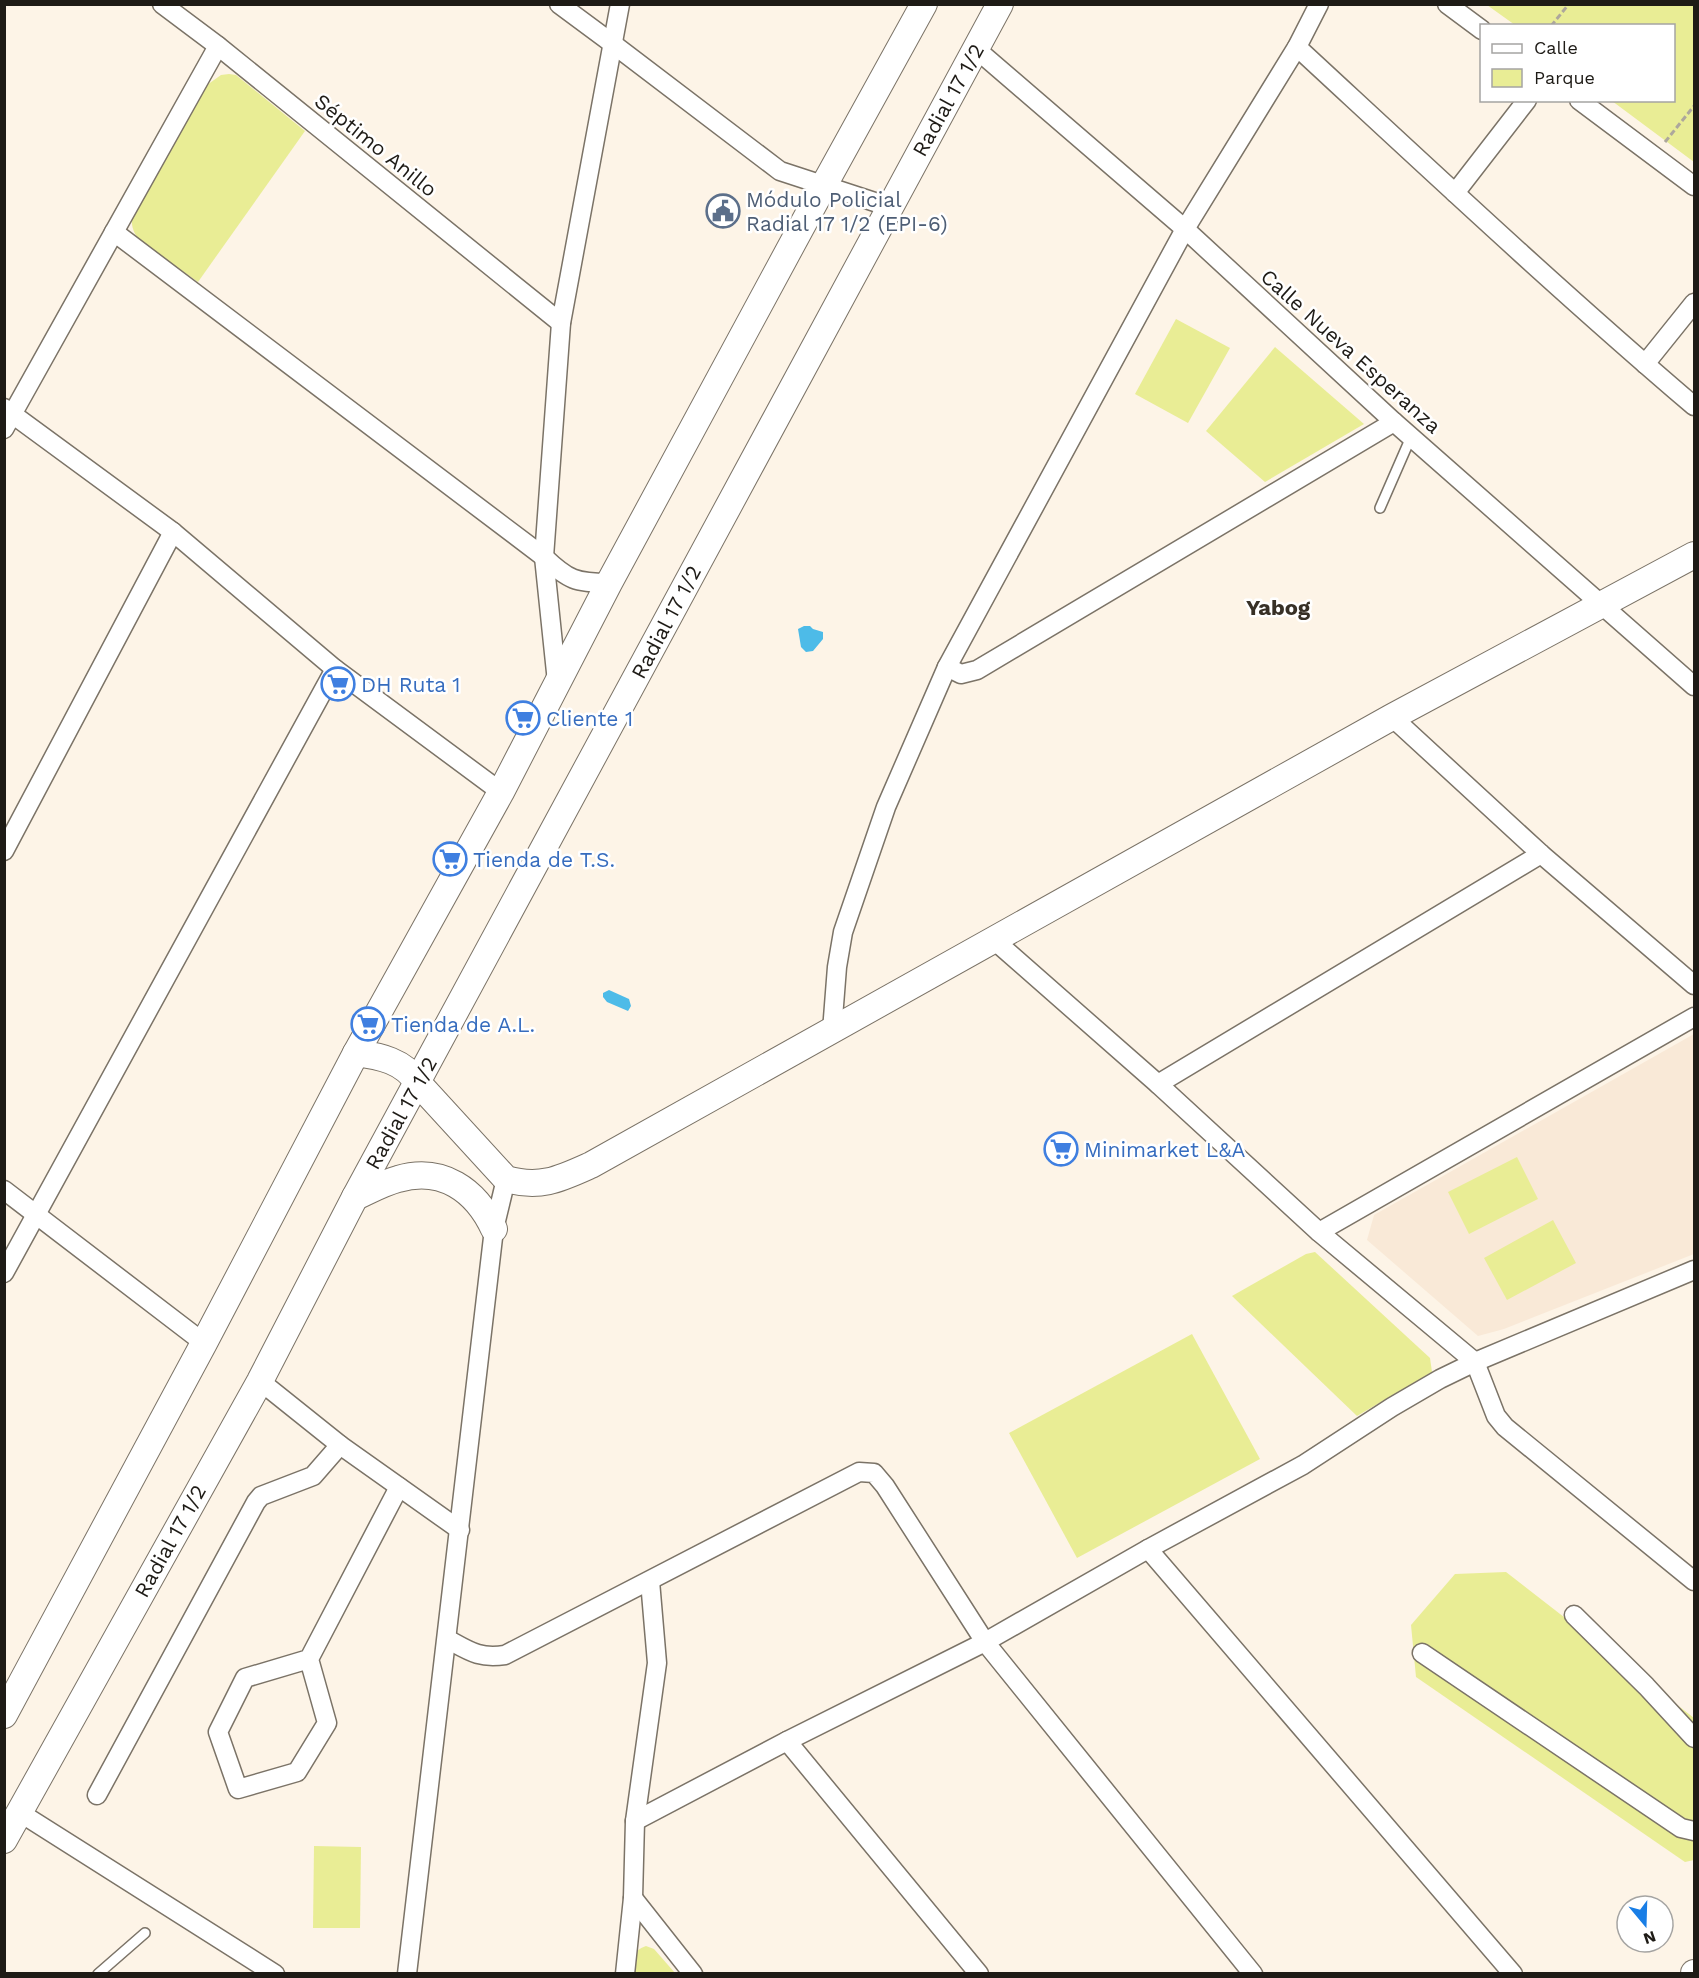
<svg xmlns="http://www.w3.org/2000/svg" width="1699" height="1978" viewBox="0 0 1699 1978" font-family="'Work Sans',sans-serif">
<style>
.education{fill:#f9e9d7}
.green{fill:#e9ed95}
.water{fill:#4dbbe8}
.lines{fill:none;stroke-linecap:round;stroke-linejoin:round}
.lane-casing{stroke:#7b7367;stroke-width:12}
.street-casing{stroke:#7b7367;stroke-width:21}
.secondary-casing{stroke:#7b7367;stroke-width:28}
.path{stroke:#ada79c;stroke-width:3;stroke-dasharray:6 3;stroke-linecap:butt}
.lane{stroke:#fff;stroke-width:9}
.street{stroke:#fff;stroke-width:18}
.secondary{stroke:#fff;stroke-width:26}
.labels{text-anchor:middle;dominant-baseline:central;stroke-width:5;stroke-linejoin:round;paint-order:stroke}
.street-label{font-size:21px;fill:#1e1b16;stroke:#fff}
.service-label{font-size:21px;fill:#4e5e75;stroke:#fff;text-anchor:start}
.shop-label{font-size:21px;fill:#366cbe;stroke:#fff;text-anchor:start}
.neighbourhood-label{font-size:22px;font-weight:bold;fill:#373026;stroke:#fff}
</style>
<rect width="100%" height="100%" fill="#fdf4e7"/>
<polygon class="education" points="1694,1034 1694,1254 1504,1329 1478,1336 1367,1240 1374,1215"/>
<g class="green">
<polygon points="1487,5 1694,5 1694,162 1612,101 1674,100 1674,26 1515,25"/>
<path d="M229,74L236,75L305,131L198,282L141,242C132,232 131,225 132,211L182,119L207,85L221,75Z"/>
<polygon points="1176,319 1230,348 1188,423 1135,394"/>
<polygon points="1275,347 1364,424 1265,482 1206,431"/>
<polygon points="1517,1157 1538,1199 1469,1234 1448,1192"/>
<polygon points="1553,1220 1576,1263 1507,1300 1484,1258"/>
<polygon points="1315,1252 1430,1358 1432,1372 1357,1416 1232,1296 1306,1254"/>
<polygon points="1192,1334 1260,1459 1077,1558 1009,1433"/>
<polygon points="1506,1572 1694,1718 1694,1860 1685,1862 1416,1677 1411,1625 1455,1574"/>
<polygon points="314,1846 361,1847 360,1928 313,1928"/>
<path d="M646,1946L654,1949L675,1973L627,1974C631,1960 632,1951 646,1946Z"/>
</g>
<g class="water">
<polygon points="804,626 810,626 813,629 823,632 823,639 813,651 806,652 801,647 798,629"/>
<polygon points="609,990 629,999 631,1006 628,1011 607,1002 603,997 603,993"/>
</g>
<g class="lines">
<g class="lane-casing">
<g id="lane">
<polyline points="1380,508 1411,437"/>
<polyline points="98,1974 145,1933"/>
</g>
</g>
<g class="street-casing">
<g id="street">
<polyline points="162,4 218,46 561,323"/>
<polyline points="559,4 613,44 780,171 890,207"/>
<polyline points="1447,4 1482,30"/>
<path d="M1297,47C1428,168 1558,290 1694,406"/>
<polyline points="976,49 1185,229 1394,422 1694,686"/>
<polyline points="1579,100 1694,186"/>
<polyline points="1455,193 1527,100"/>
<path d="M114,232L544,557C568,580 576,583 609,583"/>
<polyline points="1645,364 1694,303"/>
<polyline points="4,408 173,532 335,669 501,792"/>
<polyline points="4,429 218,46"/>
<polyline points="947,667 961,674 977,670 1394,422"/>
<polyline points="557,682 544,557 561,323 620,4"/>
<polyline points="1392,717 1541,854 1694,985"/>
<polyline points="4,851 173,532"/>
<polyline points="994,940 1158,1084 1319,1232 1475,1362 1496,1416 1505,1427 1694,1581"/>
<polyline points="832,1031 837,967 843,932 886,807 947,667 1185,229 1297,47 1319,4"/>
<polyline points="1158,1084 1541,854"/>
<polyline points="4,1190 204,1343"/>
<polyline points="1319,1232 1694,1017"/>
<polyline points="4,1273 335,669"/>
<polyline points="260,1381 340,1445 460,1530"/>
<polyline points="1148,1549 1513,1974"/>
<polyline points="1574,1615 1646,1686 1694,1738"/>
<path d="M447,1639C469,1651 479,1659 505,1655L859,1472L874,1473L885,1486L985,1642L1253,1974"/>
<polyline points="1422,1653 1681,1828 1694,1831"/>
<polyline points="309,1659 245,1678 218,1732 238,1789 297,1772 327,1723 309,1659 399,1487"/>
<polyline points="787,1741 979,1974"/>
<polyline points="97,1795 256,1502 261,1496 313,1476 340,1445"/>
<polyline points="19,1812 275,1974"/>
<polyline points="635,1821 787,1741 985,1642 1148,1549 1303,1465 1392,1407 1440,1379 1475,1362 1694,1270"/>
<polyline points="633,1898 693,1974"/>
<polyline points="407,1974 494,1229 506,1179"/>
<polyline points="625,1974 633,1898 635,1821 657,1663 650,1581"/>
</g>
</g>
<g class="secondary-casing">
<g id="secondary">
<path d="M356,1053C380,1056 404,1061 418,1083L506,1179C540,1189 560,1179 591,1165L1392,717L1694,555"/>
<path d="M355,1197C369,1191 383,1183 398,1179C442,1166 476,1190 494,1229"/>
<polyline points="4,1715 204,1343 356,1053 501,792 609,583 823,187 924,4"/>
<polyline points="4,1840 260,1381 355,1197 1000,4"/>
<polyline points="1694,1974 1694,1973"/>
</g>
</g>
<g class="path">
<polyline points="1551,26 1569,4"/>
<polyline points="1665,142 1694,106"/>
</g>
<use href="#lane" class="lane"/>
<use href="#street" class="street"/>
<use href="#secondary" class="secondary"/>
</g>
<defs>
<g id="civic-ring" transform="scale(1.725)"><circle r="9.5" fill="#fff" stroke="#5c6f8a" stroke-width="1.5"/><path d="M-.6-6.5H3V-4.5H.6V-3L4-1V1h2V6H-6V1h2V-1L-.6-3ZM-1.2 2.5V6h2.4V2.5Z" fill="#5c6f8a"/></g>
<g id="supermarket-ring" transform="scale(1.725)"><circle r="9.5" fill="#fff" stroke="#3f7fe0" stroke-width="1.5"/><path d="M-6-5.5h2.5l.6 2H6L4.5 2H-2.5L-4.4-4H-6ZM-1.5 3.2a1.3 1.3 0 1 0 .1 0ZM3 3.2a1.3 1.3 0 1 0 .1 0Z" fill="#3f7fe0"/></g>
</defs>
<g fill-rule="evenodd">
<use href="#civic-ring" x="723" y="211"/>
<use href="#supermarket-ring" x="338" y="684"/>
<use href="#supermarket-ring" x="523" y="718"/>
<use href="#supermarket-ring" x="450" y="859"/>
<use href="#supermarket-ring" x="368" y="1024"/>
<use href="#supermarket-ring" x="1061" y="1149"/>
</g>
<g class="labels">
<g class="street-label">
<text transform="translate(948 100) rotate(-61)">Radial 17 1/2</text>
<text transform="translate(376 145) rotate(39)">Séptimo Anillo</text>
<text transform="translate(1351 351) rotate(42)">Calle Nueva Esperanza</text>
<text transform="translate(666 622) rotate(-62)">Radial 17 1/2</text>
<text transform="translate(401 1113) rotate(-61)">Radial 17 1/2</text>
<text transform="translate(170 1541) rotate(-61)">Radial 17 1/2</text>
</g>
<g class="service-label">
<text x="746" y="199">Módulo Policial<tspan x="746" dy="24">Radial 17 1/2 (EPI-6)</tspan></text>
</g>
<g class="shop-label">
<text x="361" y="684">DH Ruta 1</text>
<text x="546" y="718">Cliente 1</text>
<text x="473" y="859">Tienda de T.S.</text>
<text x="391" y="1024">Tienda de A.L.</text>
<text x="1084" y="1149">Minimarket L&amp;A</text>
</g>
<g class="neighbourhood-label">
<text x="1278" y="607">Yabog</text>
</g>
</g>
<rect width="1699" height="1978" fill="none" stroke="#1e1b16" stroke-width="12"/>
<rect x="1480" y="24" width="195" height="78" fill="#ffffff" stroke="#a5a4a2" stroke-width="1.5"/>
<rect x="1492" y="44" width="30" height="9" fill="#ffffff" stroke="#a5a4a2" stroke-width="1.5"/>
<text x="1534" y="54" font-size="18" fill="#1e1b16">Calle</text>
<rect x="1492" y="69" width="30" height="18" fill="#e9ed95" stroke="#a5a4a2" stroke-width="1.5"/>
<text x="1534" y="84" font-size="18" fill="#1e1b16">Parque</text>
<g transform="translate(1645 1924) rotate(161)"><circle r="28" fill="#ffffff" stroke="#a5a4a2" stroke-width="1.5"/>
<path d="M0-4.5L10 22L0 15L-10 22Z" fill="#197ee6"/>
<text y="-9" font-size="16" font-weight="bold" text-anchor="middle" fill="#1e1b16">N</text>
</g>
</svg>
